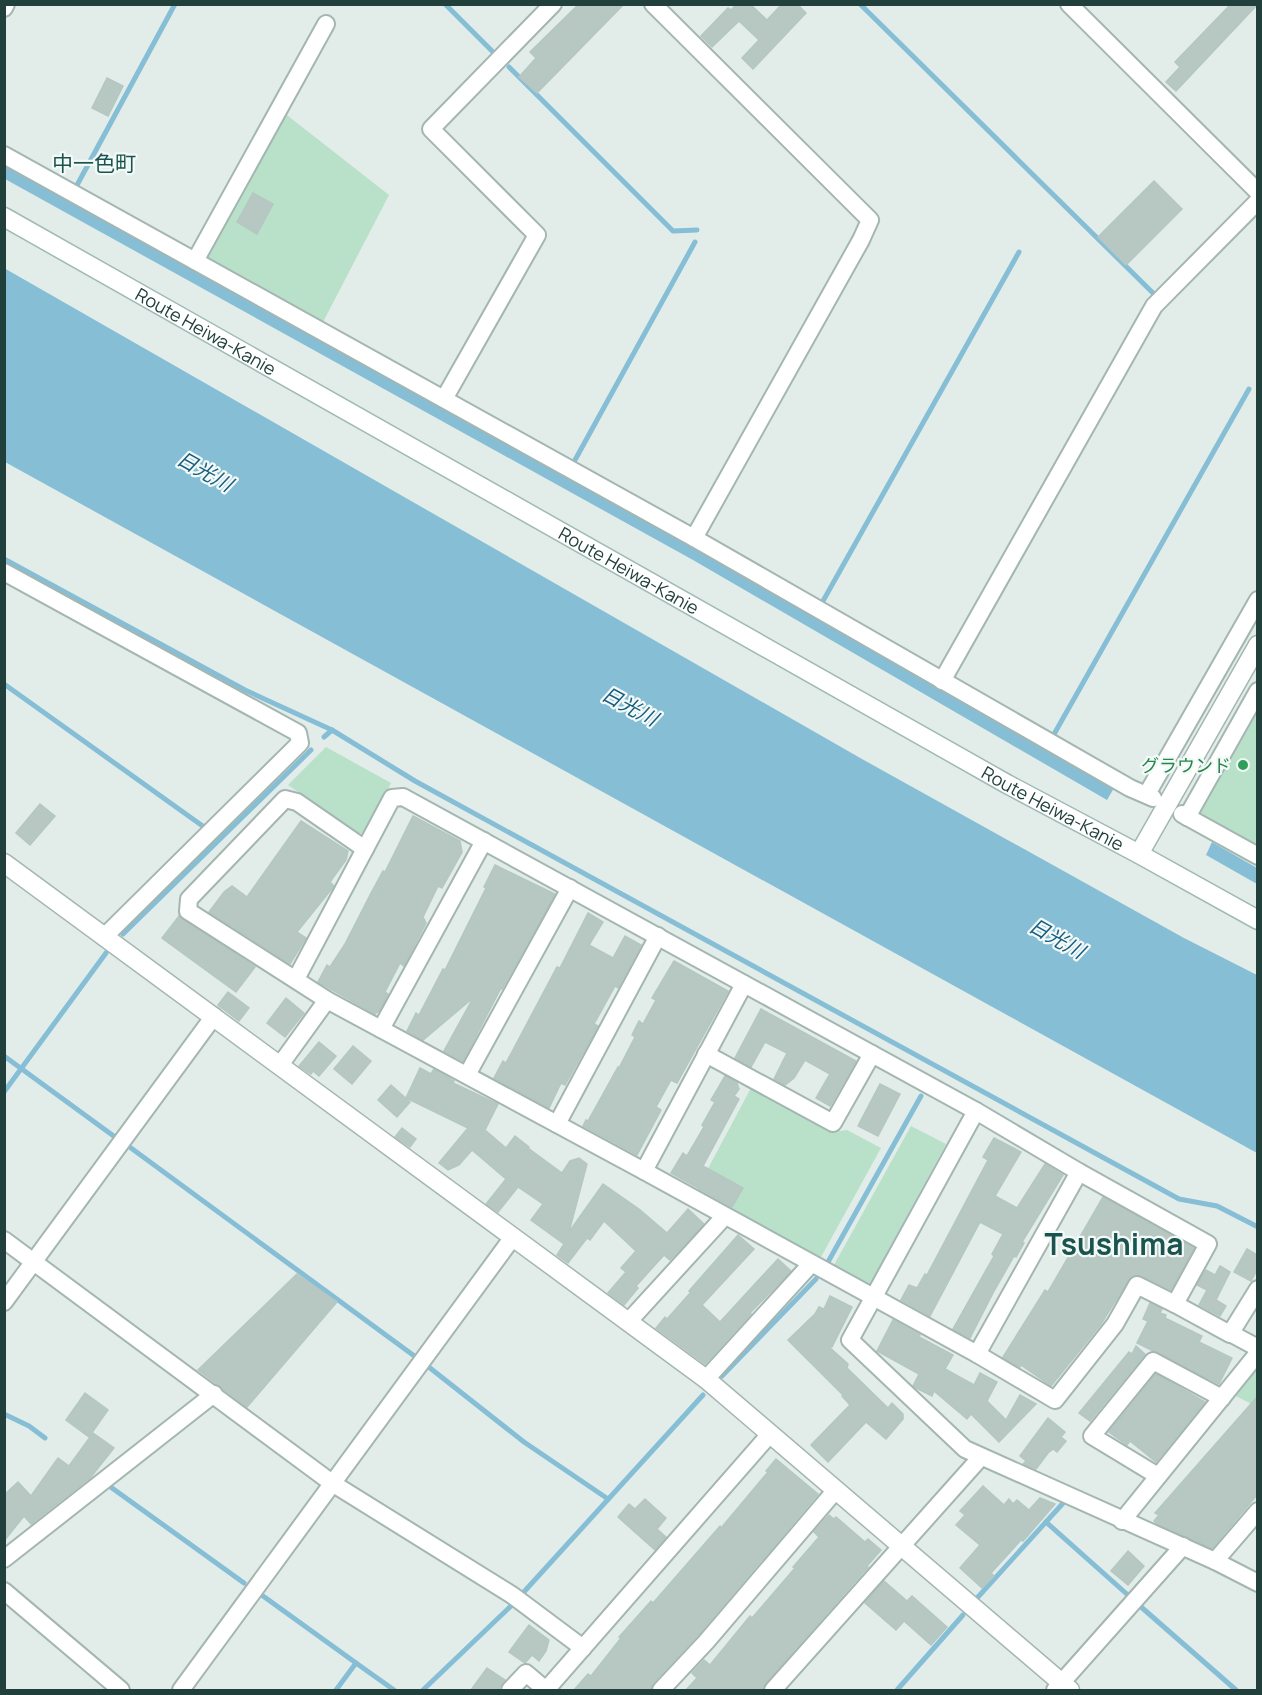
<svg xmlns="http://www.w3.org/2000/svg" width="1262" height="1695" viewBox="0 0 1262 1695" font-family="Manrope,'Noto Sans JP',sans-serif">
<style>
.green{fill:#b9e0c9}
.water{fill:#86bed6}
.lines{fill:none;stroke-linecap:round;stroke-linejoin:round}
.stream{stroke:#86bed6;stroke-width:5}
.building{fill:#b7c8c3;stroke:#b4c7c2;stroke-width:1.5}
.minor-casing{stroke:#a4b6b2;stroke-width:20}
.tertiary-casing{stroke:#a4b6b2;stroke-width:21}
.secondary-casing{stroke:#9fbab4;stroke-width:21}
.minor{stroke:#fff;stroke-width:16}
.tertiary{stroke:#fff;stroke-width:18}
.secondary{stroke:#fff;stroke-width:18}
.leisure-dot{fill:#2e9e5b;stroke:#f3f9f7;stroke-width:2}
.labels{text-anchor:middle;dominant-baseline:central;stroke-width:4.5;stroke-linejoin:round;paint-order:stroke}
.street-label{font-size:18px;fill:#21403c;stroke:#f3f9f7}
.leisure-label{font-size:18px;fill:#27864d;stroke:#f3f9f7;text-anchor:end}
.water-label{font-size:20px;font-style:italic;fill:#165f80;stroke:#f3f9f7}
.quarter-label{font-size:21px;fill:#1b534e;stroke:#f3f9f7}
.town-label{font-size:30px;font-weight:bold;fill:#1b534e;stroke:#f3f9f7}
</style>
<rect width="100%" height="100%" fill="#e2edea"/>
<g class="green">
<polygon points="283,112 389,195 322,324 207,260 206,251"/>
<polygon points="1257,704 1257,846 1197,811"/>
<polygon points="326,747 391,783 367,831 359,834 288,785"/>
<polygon points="752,1086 834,1132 847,1130 881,1148 821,1257 696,1191"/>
<polygon points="911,1126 946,1144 870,1284 834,1265"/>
<polygon points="1257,1369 1257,1407 1236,1396"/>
</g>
<g class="water">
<polygon points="4,163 673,533 1114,788 1107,800 693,560 5,179"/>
<polygon points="4,268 862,759 1184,938 1257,975 1257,1153 5,462"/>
<polygon points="1212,842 1257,868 1257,884 1206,855"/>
</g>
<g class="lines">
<g class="stream">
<polyline points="445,4 493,52"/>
<polyline points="860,4 1156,296 1158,294"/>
<polyline points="509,67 673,231 697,230"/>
<polyline points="76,187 175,4"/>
<polyline points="575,460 695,242"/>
<polyline points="4,559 245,690 332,730 415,781 1179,1199 1217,1206 1258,1227"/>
<polyline points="823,601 1019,252"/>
<polyline points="4,684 204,827"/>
<polyline points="1053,736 1249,389"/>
<polyline points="324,737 332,730"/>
<polyline points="123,934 311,750"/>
<polyline points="4,1056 115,1137"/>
<polyline points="4,1092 106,953"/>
<polyline points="131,1148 413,1355"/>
<polyline points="828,1262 921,1096"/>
<polyline points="430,1368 524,1442 608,1499"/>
<polyline points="722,1376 816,1279"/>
<polyline points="4,1414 29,1426 45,1438"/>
<polyline points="112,1488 244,1583"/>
<polyline points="1046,1522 1129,1596"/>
<polyline points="522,1594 703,1395"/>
<polyline points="263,1596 356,1663"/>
<polyline points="978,1597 1065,1501 1061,1499"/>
<polyline points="1140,1606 1236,1690"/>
<polyline points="336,1690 356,1663 394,1690"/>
<polyline points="423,1690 512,1605"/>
<polyline points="897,1690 963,1615"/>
</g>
</g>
<g class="building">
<polygon points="579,4 624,4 537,93 519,77 536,58 530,52"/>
<polygon points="737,4 750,4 767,20 782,4 797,4 806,13 753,69 742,58 759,40 739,21 712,47 701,36 728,8 731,10"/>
<polygon points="1231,4 1257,5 1176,91 1166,82 1180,67 1175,62"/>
<polygon points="107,78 123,86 108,116 92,108"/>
<polygon points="1154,181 1182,209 1126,265 1098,237"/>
<polygon points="253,193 273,204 257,234 237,222"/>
<polygon points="40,804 55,816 30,845 16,833"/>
<polygon points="413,816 460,841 462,852 442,888 438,886 423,917 426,923 404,966 400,963 385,992 388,994 380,1010 375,1014 318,982 327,965 330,967 345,944 370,895 383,871 385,872"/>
<polygon points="301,821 348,851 346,860 330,882 334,886 297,932 306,938 290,964 209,912 224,892 232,886 247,897"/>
<polygon points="495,865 555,894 502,989 501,988 463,1061 444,1051 473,998 423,1040 407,1031 416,1013 419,1015 443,969 445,970 486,888 484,887"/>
<polygon points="588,913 603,922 589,945 613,958 625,936 641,945 618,988 615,986 594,1024 598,1026 592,1037 565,1085 561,1083 549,1108 494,1078 503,1061 506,1063 557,967 560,968"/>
<polygon points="179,916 255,967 236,992 162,938"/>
<polygon points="674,961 728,991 677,1083 671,1080 656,1107 661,1110 637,1155 583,1126 586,1120 588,1121 618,1067 619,1068 635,1037 632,1035 639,1021 643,1024 656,1000 652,998"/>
<polygon points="228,992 249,1008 239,1021 218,1005"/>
<polygon points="286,998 304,1013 285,1037 267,1023"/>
<polygon points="761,1009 856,1061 830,1106 816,1098 830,1074 805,1060 794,1078 785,1085 774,1079 787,1053 765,1042 751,1067 735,1058"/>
<polygon points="319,1042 336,1056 319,1076 313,1071 311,1074 299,1066"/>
<polygon points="353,1046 371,1061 352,1084 334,1069"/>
<polygon points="420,1068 431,1074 434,1069 454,1081 453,1083 498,1104 485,1130 506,1148 515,1136 529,1147 528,1148 562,1173 570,1161 579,1158 587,1164 569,1232 603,1184 639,1209 667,1233 688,1209 704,1224 670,1260 664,1255 636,1286 638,1288 624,1305 608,1293 626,1272 621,1268 636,1251 604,1221 590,1240 587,1238 568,1263 557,1255 564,1244 531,1220 543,1204 518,1187 498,1212 486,1204 506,1179 472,1150 459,1165 448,1170 439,1163 468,1128 406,1098"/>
<polygon points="725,1076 737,1083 739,1089 734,1096 739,1099 703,1166 743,1188 732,1207 671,1173 683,1153 687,1156 704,1127 702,1125 715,1102 711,1100"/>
<polygon points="880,1084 900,1094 878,1136 858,1126"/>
<polygon points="391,1085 410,1102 397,1117 378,1100"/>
<polygon points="402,1128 416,1139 410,1147 395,1137"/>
<polygon points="994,1138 1021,1152 995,1196 1017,1208 1045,1164 1063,1175 1022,1242 1024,1243 1016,1257 1014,1256 993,1293 970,1338 953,1329 994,1256 992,1254 1003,1234 980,1222 930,1316 901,1300 909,1285 917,1288 925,1274 927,1275 988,1160 983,1157"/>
<polygon points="1103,1197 1194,1248 1171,1290 1142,1276 1131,1276 1101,1324 1051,1386 1021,1365 1020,1367 1003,1357 1045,1290 1048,1292"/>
<polygon points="738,1235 754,1249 702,1305 720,1322 778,1259 791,1271 750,1313 751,1314 705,1364 656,1328 665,1317 667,1319 691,1292 689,1291"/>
<polygon points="1247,1249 1257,1255 1257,1270 1251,1281 1234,1272"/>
<polygon points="1220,1266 1230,1272 1216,1300 1226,1306 1220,1316 1199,1305 1207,1290 1197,1285 1206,1270 1215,1275"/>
<polygon points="297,1274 337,1302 247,1407 198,1370"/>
<polygon points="830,1296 852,1307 832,1347 828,1346 848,1364 847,1368 888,1408 892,1403 903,1414 903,1419 886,1439 866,1422 828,1462 811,1445 850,1405 842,1396 843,1395 788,1340 815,1314 819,1307 824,1309"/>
<polygon points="1150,1303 1162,1309 1160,1313 1166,1315 1165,1318 1202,1336 1199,1342 1232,1358 1219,1384 1137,1343 1148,1321 1143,1319"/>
<polygon points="893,1320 920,1335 919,1337 953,1355 945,1369 974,1385 980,1373 997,1382 987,1401 1006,1420 1020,1395 1036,1404 999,1442 971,1414 967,1419 934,1391 932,1396 916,1388 913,1386 919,1374 877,1351"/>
<polygon points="1136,1346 1145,1354 1090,1421 1079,1413 1129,1352 1132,1354"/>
<polygon points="1156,1374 1205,1402 1156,1462 1130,1441 1127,1445 1109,1432"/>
<polygon points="85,1393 108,1410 89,1437 66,1420"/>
<polygon points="1257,1397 1257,1495 1212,1548 1157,1524 1154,1521 1159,1515 1155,1513"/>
<polygon points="1048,1418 1065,1432 1061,1437 1066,1441 1057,1452 1053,1449 1048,1453 1036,1469 1023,1464 1026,1461 1020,1456"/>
<polygon points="93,1433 114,1448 91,1477 31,1524 24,1516 4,1541 4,1495 18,1482 31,1496 58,1458 69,1466"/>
<polygon points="776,1459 818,1494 698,1635 653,1683 651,1690 574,1690 588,1674 591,1676 621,1638 619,1637 651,1601 653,1603 720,1526 721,1528 768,1472 766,1471"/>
<polygon points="983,1486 1004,1505 1009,1499 1013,1504 1017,1500 1029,1510 1040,1498 1055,1504 1023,1541 1021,1540 991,1573 994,1576 982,1588 960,1568 980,1545 956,1525 965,1515 960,1511"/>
<polygon points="645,1499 666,1518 657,1529 666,1537 655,1550 618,1517 629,1504 635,1509"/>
<polygon points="829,1515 834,1519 836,1517 865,1542 868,1539 881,1550 867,1566 868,1567 765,1683 763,1690 686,1690 697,1678 692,1673 704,1660 710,1665 750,1616 752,1618 795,1568 793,1567 819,1537 814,1532"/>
<polygon points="1128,1551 1144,1566 1128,1585 1111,1571"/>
<polygon points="884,1581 907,1601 912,1596 947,1627 931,1645 904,1621 896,1630 865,1603"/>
<polygon points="529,1625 549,1640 546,1651 539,1661 532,1655 525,1663 509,1652"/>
<polygon points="487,1668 505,1680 498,1690 471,1690"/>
</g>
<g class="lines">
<g class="minor-casing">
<g id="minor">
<polyline points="653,4 870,220 861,240 694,538"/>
<polyline points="1069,4 1258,192"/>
<polyline points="4,8 6,4"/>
<polyline points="4,155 694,538 1130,788 1153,798"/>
<polyline points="195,261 326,24"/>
<polyline points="444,399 537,235 431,129 553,4"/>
<polyline points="4,572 298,733 300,743 104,937"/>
<polyline points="942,681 1154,306 1258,201"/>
<polyline points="1147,794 1258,600"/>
<polyline points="1182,814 1258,856"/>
<polyline points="1187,817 1258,691"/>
<polyline points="365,849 297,802 285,799 189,899 188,911 327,1000 644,1171 977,1354 1055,1400 1115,1324 1137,1285 1175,1304"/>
<polyline points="296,979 392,798 403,797 976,1111 1079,1172 1208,1244 1175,1304 1230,1334 1258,1289"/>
<polyline points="381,1029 484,841"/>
<polyline points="706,1054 833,1123 872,1054"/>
<polyline points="280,1065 327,1000"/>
<polyline points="467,1075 570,888"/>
<polyline points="976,1111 850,1340 965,1449 1215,1561 1258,1583"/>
<polyline points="557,1124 658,936"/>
<polyline points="644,1171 744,984"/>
<polyline points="4,1240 332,1483 512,1595 583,1648"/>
<polyline points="4,1302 214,1016"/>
<polyline points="628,1322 724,1217"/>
<polyline points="1230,1333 1258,1348"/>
<polyline points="977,1354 1079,1172"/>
<polyline points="706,1379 811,1264"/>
<polyline points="1158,1476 1092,1436 1153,1361 1222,1398"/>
<polyline points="1122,1521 1258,1353"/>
<polyline points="4,1559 214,1394"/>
<polyline points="1215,1561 1258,1511"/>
<polyline points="4,1591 121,1690"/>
<polyline points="181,1690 513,1237"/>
<polyline points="510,1690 526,1673 546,1690"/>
<polyline points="546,1690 770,1434"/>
<polyline points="661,1690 706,1642 835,1491"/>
<polyline points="773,1690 981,1457"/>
<polyline points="1055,1690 1183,1546"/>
</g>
</g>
<g class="tertiary-casing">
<g id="tertiary">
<polyline points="1139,854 1258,645"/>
<polyline points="4,863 706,1379 1070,1690"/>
</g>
</g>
<g class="secondary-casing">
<g id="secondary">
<path id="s1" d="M4,217L1007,784L1139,854L1258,920"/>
</g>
</g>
<use href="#minor" class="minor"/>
<use href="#tertiary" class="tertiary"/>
<use href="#secondary" class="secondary"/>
</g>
<circle class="leisure-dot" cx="1243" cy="765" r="6"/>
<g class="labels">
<g class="street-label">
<text stroke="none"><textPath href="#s1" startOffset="232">Route Heiwa-Kanie</textPath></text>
<text stroke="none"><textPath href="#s1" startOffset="718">Route Heiwa-Kanie</textPath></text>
<text stroke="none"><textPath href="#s1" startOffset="1204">Route Heiwa-Kanie</textPath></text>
</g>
<g class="leisure-label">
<text x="1231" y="765">グラウンド</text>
</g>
<g class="water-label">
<text transform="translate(205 471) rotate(29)">日光川</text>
<text transform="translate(630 706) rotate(28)">日光川</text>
<text transform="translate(1057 938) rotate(29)">日光川</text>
</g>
<g class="quarter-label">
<text x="94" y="163">中一色町</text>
</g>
<g class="town-label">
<text x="1114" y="1243">Tsushima</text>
</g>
</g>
<rect width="1262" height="1695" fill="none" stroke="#21403c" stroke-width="12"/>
</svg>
